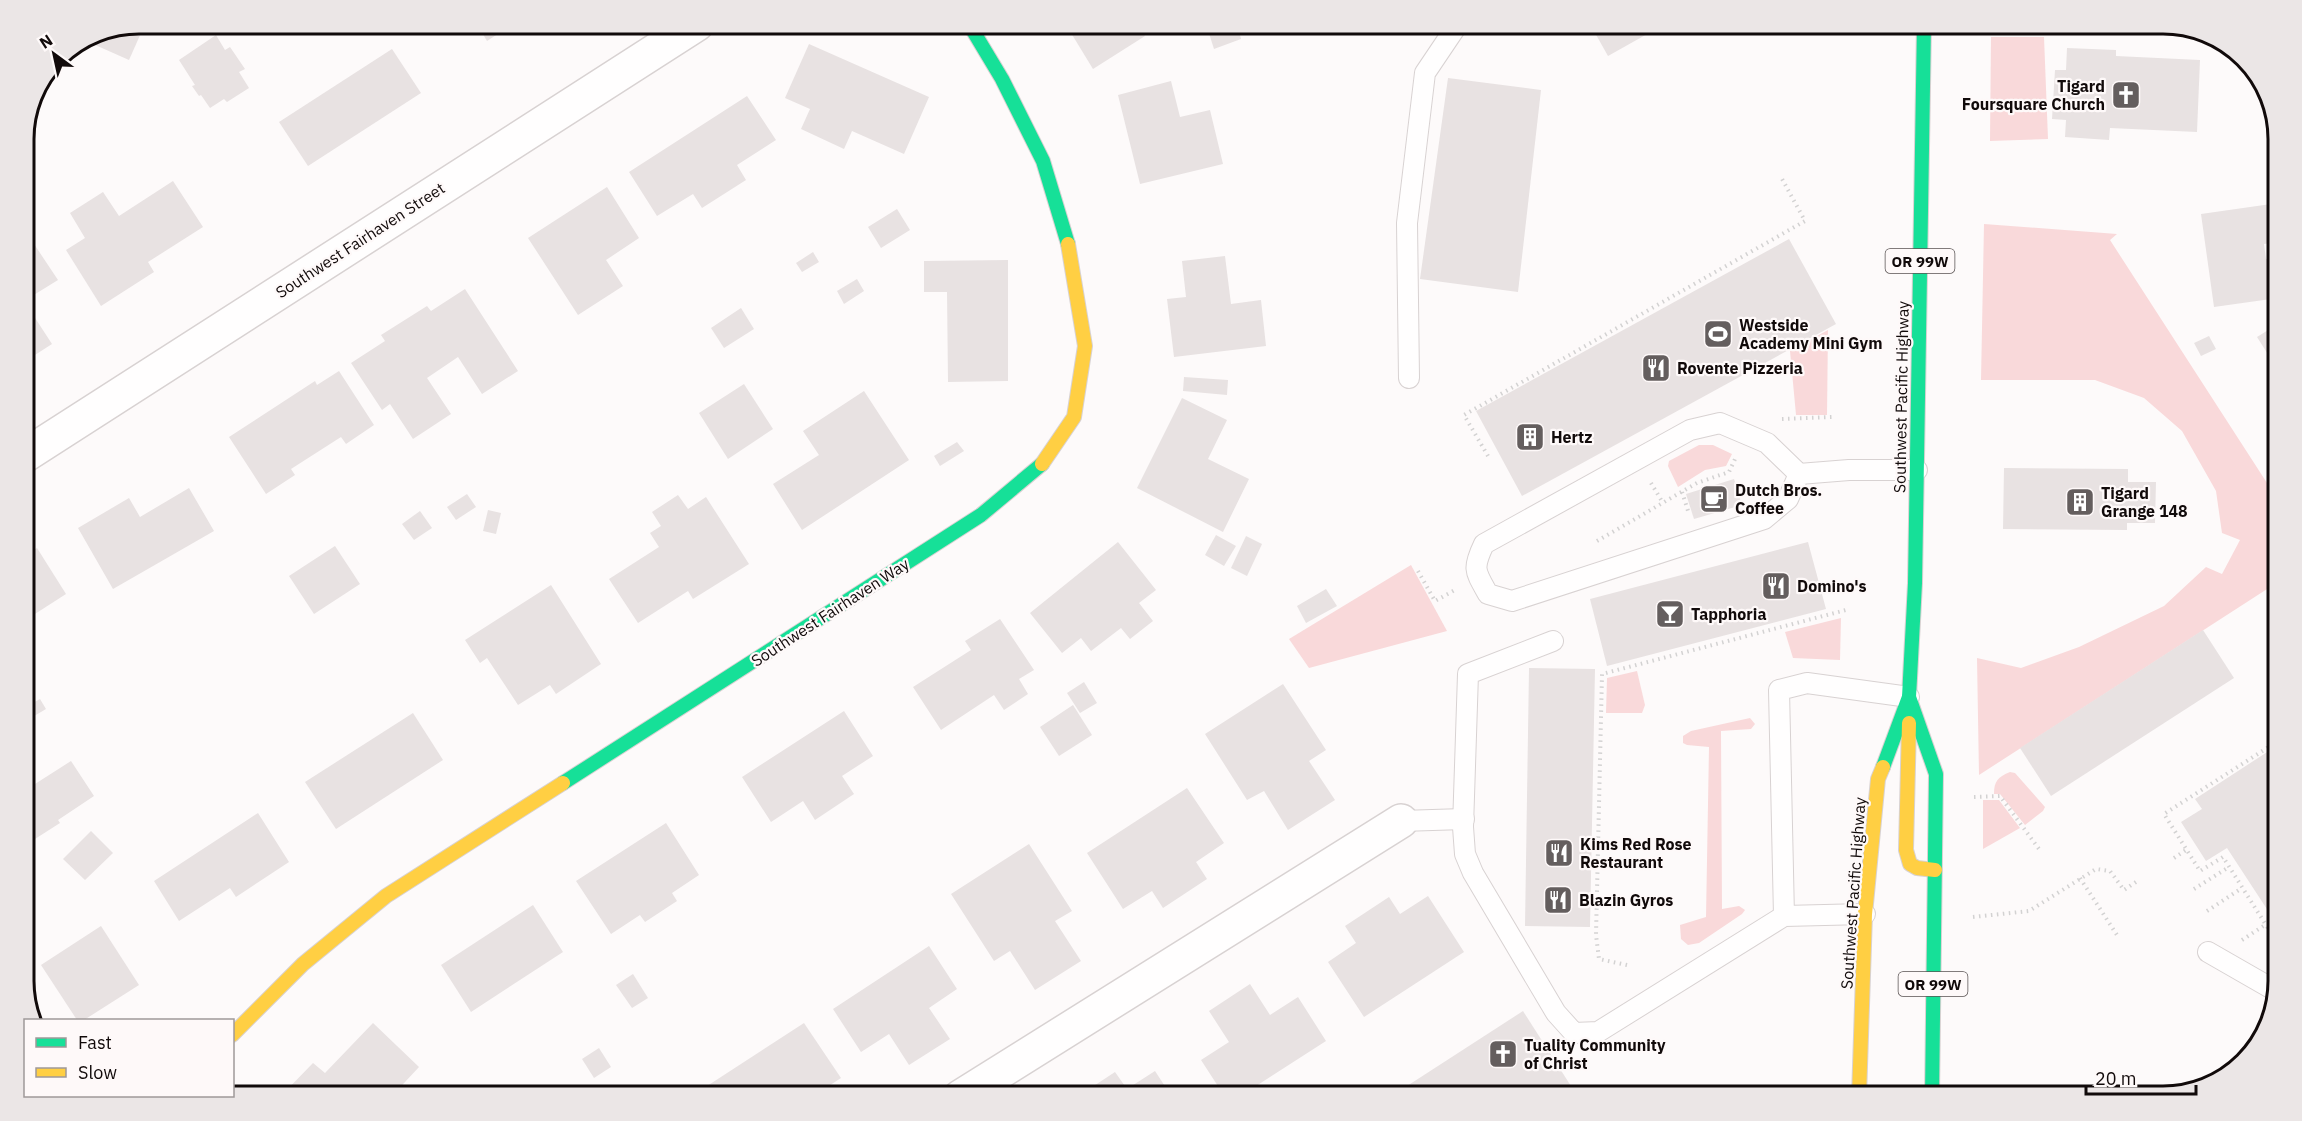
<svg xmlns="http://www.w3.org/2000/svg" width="2302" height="1121" viewBox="0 0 2302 1121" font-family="'IBM Plex Sans',sans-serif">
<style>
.green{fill:#f9d9da}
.building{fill:#e8e2e2}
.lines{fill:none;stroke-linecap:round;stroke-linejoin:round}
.lane-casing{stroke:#d8d2d2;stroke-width:22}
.street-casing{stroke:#d8d2d2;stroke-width:36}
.fast-casing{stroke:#d8d2d2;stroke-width:16}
.slow-casing{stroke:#d8d2d2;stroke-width:16}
.path{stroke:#d3d2d2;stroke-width:4;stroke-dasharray:1.5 4.5;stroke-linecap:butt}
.lane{stroke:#fffefe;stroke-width:20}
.street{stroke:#fffefe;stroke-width:33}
.fast{stroke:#16e098;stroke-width:14}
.slow{stroke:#ffcf43;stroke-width:14}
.labels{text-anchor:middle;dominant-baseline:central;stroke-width:4.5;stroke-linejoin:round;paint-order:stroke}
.shield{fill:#fef9f9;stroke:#585252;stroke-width:1.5}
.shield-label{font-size:15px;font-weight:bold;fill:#110a0a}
.poi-label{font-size:16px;font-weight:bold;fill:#110a0a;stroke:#fef9f9;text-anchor:start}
.street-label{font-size:16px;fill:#110a0a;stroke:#fef9f9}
.rim{fill:none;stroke:#110a0a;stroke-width:3}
</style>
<rect width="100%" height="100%" fill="#fdfafa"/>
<g class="green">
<polygon points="1991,37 2044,37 2048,139 1990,141"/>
<polygon points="1984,224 2117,234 2110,240 2278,500 2278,582 1979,775 1977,658 2021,668 2079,647 2164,606 2206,567 2222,574 2240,540 2222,533 2216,491 2182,431 2144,398 2095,380 1981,380"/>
<polygon points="1828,330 1827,415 1796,415 1790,351"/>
<polygon points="1699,445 1713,445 1732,454 1726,466 1705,470 1678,487 1668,466 1669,461"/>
<polygon points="1411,565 1447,631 1309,668 1289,639"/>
<polygon points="1841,618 1840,660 1793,658 1785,632"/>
<polygon points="1637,671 1645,705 1642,713 1606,713 1607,678"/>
<polygon points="1750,718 1755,724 1751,729 1721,731 1722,909 1739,906 1745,910 1742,914 1699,943 1688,945 1681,939 1680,925 1706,917 1709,747 1687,745 1683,743 1683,736 1691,731"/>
<path d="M2010,772L2015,773L2045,807L2043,811L2025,825L2000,794H1994C1994,781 1998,777 2010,772Z"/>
<polygon points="1983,800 1999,800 2020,828 1983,849"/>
</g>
<g class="building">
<polygon points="140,24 145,24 129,60 84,40 96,33"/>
<polygon points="477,24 513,24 487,41"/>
<polygon points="1075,24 1137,24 1145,36 1093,69 1068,28"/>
<polygon points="1206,24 1237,24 1241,39 1214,49"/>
<polygon points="1590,24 1665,24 1608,56"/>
<polygon points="216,35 225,50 230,47 245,69 239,72 249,88 227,102 224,99 210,108 201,95 199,96 192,86 195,85 179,60"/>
<polygon points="809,44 929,97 904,154 852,131 844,149 801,129 810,109 785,98"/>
<polygon points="2067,48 2116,50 2116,56 2200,60 2197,132 2110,128 2109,140 2065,137 2066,120 2052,119 2055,70 2066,70"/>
<polygon points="392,49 421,93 308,166 279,122"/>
<polygon points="1448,78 1541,90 1518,292 1420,279"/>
<polygon points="1171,81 1180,117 1210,110 1223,164 1140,184 1118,95"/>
<polygon points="747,96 776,140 737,165 746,180 702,208 693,194 657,216 629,172"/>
<polygon points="173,181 203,227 148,262 154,272 101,306 66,250 85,238 70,213 103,192 119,216"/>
<polygon points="607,187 639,238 606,260 623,286 578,315 528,238"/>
<polygon points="2278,203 2278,242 2264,244 2266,259 2278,258 2278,298 2214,307 2201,214"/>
<polygon points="897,209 910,230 881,248 868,227"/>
<polygon points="1789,239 1836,324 1522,496 1476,411"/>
<polygon points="32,241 58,280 24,301 52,344 24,362 24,246"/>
<polygon points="813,252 819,262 802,272 796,263"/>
<polygon points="1225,256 1231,304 1261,300 1266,346 1174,357 1167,299 1186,297 1182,261"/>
<polygon points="1008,260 1008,381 948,382 947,292 924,292 924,261"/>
<polygon points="857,279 864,291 844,304 837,291"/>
<polygon points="465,289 518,371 482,394 458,357 427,378 451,414 413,439 390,404 382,410 351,363 385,341 381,335 427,306 431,311"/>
<polygon points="741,308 754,329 724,348 711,328"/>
<polygon points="2278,324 2278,370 2257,337"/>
<polygon points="2209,336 2216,349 2201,356 2194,343"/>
<polygon points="339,371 374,425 346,444 341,437 291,469 295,475 266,494 229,437 315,381 317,385"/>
<polygon points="1184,377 1228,380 1227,395 1183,391"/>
<polygon points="744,384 773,429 728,459 699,413"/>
<polygon points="864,391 909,460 802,530 773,484 819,455 803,431"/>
<polygon points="1182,398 1227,420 1208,459 1249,479 1223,532 1137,488"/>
<polygon points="957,442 964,451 940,466 934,456"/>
<polygon points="2004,468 2128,469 2128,482 2156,482 2155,523 2127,523 2127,530 2003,529"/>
<polygon points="1734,479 1742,505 1694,519 1686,494"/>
<polygon points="189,488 214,531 113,589 78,528 129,498 140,517"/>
<polygon points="467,494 476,507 456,520 447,507"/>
<polygon points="678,495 688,509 706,497 749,564 693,599 688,591 638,623 609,579 659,547 650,533 661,526 652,512"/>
<polygon points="488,510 501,513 496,534 483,531"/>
<polygon points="420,511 432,528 414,540 402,524"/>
<polygon points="1216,535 1236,546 1224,566 1205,555"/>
<polygon points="1246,536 1262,544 1247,576 1231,568"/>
<polygon points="1118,542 1156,590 1139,603 1153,621 1130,639 1121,628 1091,651 1081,638 1062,653 1030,613"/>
<polygon points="1808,542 1826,609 1607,666 1590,599"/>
<polygon points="335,546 360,584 314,614 289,576"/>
<polygon points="37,548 66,594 24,621 24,556"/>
<polygon points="551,585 601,664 556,694 550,685 518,705 487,658 480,663 465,640"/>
<polygon points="1326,589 1337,606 1306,623 1297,606"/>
<polygon points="1000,619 1034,670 1019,679 1028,694 1004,710 994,695 941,730 913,687 971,650 965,641"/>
<polygon points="2203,630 2234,678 2051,796 2020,748"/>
<polygon points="1529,668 1595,669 1590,927 1525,926"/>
<polygon points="1084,682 1097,703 1080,713 1067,693"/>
<polygon points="1283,684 1326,750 1309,761 1335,800 1288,830 1264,791 1247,800 1205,734"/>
<polygon points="40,699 46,709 24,722 24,708"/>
<polygon points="1073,705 1092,735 1059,756 1040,727"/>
<polygon points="844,711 873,756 842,776 854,794 815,820 803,801 771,822 742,777"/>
<polygon points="413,713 443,760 336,829 305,782"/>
<polygon points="2278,745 2278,926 2227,848 2206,861 2181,822 2202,809 2195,799"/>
<polygon points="71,761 94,796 58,820 60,823 24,846 24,768 35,784"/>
<polygon points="1187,788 1224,843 1196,862 1207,879 1163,908 1152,891 1123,909 1087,853"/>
<polygon points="258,813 289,862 236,897 230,888 179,921 154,881"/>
<polygon points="666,823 699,875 672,893 677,901 645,922 640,915 611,934 576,881"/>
<polygon points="91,831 113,853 85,880 63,859"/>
<polygon points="1029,844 1072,911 1055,921 1081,961 1035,990 1010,951 994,961 951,894"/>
<polygon points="1428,896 1464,952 1364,1017 1328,962 1356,943 1345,926 1389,897 1400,914"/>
<polygon points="533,905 563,952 471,1012 441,965"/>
<polygon points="101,926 139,985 84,1020 77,1020 41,965"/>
<polygon points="929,946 957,989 929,1008 950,1039 909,1065 889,1034 861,1052 833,1009"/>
<polygon points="633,974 648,998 632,1008 616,985"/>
<polygon points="1250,984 1270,1015 1298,997 1326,1041 1239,1097 1225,1097 1201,1060 1229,1042 1209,1011"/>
<polygon points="1523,1011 1578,1097 1390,1097"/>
<polygon points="373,1023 419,1067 391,1097 280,1097 313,1063 325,1073"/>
<polygon points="804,1023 841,1078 812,1097 710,1097 704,1088"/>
<polygon points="599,1048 611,1067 594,1078 582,1059"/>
<polygon points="1155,1071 1172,1097 1077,1097 1115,1072 1127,1089"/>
<polygon points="651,1087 658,1097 636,1097"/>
</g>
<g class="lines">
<g class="lane-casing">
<g id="lane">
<polyline points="1409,378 1407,223 1425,73 1458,24"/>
<path d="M1799,474L1788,499L1764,519L1512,601L1488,594C1475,571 1472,569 1484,544L1690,430L1720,423L1767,443L1799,474L1849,470H1917"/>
<polyline points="1553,641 1468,674 1463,827 1465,854 1473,873 1556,1013 1574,1033 1598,1032 1784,916 1865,914"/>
<polyline points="1401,821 1464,819"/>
<polyline points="1784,916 1779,690 1807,683 1909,697"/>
<polyline points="2208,952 2276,991"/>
</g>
</g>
<g class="street-casing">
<g id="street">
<polyline points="24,456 697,24"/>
<polyline points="162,1097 164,1096"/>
<polyline points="960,1097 1401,821"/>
</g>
</g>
<g class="fast-casing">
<g id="fast">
<polyline points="969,24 1002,79 1043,161 1068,244"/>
<polyline points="1909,697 1936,774 1932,1097"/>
<polyline points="1883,767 1909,697 1915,583 1924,24"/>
<polyline points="563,783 981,515 1042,464"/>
</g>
</g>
<g class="slow-casing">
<g id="slow">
<polyline points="1042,464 1074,417 1085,346 1068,244"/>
<polyline points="1909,723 1906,850 1910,864 1917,868 1935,870"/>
<polyline points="232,1035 303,964 386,896 563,783"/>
<polyline points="1859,1097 1865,914 1878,779 1883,767"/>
</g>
</g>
<g class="path">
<polyline points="1782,419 1833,417"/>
<polyline points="1488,456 1464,415 1805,221 1781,177"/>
<polyline points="1651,483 1663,503"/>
<polyline points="1682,492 1689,514"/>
<polyline points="1597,541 1697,483 1729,472 1735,459"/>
<polyline points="1418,571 1435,601 1455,590"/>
<polyline points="2278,741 2164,814 2200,871 2223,857 2278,944"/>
<polyline points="1974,797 2000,796 2039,849"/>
<polyline points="2174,858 2186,850"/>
<polyline points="2080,878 2117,935"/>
<polyline points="2194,889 2229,867"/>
<polyline points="2207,911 2242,888"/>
<polyline points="1973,917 2029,911 2096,869 2110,871 2124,890 2136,882"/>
<polyline points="2242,940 2265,925"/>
<polyline points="1627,965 1599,959 1596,935 1602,674 1846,610"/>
</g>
<use href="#lane" class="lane"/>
<use href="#street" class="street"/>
<use href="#fast" class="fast"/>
<use href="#slow" class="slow"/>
</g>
<defs>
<g id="church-square" transform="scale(1.5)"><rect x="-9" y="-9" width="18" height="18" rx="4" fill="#645e5e" stroke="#fef9f9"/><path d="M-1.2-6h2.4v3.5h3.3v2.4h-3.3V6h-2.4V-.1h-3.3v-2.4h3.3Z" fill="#fff"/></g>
<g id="stadium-square" transform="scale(1.5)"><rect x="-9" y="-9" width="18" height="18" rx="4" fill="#645e5e" stroke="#fef9f9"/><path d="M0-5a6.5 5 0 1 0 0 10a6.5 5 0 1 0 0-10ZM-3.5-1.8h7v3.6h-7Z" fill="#fff"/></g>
<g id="restaurant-square" transform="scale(1.5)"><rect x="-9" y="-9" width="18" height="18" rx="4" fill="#645e5e" stroke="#fef9f9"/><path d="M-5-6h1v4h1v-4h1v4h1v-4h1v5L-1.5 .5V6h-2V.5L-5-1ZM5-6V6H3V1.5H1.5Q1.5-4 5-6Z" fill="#fff"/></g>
<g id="building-square" transform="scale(1.5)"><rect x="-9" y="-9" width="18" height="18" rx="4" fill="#645e5e" stroke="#fef9f9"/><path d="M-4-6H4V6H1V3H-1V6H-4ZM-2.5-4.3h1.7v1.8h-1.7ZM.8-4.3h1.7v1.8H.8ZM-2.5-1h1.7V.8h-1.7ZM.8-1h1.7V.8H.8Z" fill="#fff"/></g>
<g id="cafe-square" transform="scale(1.5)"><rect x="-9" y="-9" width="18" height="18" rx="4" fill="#645e5e" stroke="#fef9f9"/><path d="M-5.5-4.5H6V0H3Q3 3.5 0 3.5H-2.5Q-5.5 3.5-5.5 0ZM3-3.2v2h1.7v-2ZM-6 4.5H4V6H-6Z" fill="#fff"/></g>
<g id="bar-square" transform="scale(1.5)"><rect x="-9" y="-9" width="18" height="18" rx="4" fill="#645e5e" stroke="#fef9f9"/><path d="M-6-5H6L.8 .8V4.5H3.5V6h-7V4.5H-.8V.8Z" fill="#fff"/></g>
</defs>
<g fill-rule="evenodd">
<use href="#church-square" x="2126" y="95"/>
<use href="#stadium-square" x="1718" y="334"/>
<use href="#restaurant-square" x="1656" y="368"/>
<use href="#building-square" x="1530" y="437"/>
<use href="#cafe-square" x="1714" y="499"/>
<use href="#building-square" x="2080" y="502"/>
<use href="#restaurant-square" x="1776" y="586"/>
<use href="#bar-square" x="1670" y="614"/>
<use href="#restaurant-square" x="1559" y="853"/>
<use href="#restaurant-square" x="1558" y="900"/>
<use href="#church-square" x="1503" y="1054"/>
</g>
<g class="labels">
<g class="shield">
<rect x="1885.5" y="249" width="69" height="24" rx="4.5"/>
<rect x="1898.5" y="972" width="69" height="24" rx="4.5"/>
</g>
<g class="shield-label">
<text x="1920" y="261">OR 99W</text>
<text x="1933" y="984">OR 99W</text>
</g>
<g class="poi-label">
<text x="2105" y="86" text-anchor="end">Tigard<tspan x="2105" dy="18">Foursquare Church</tspan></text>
<text x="1739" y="325">Westside<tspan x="1739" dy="18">Academy Mini Gym</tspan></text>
<text x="1677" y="368">Rovente Pizzeria</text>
<text x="1551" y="437">Hertz</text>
<text x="1735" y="490">Dutch Bros.<tspan x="1735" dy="18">Coffee</tspan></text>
<text x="2101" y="493">Tigard<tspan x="2101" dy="18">Grange 148</tspan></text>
<text x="1797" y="586">Domino's</text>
<text x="1691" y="614">Tapphoria</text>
<text x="1580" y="844">Kims Red Rose<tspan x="1580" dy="18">Restaurant</tspan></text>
<text x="1579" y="900">Blazin Gyros</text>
<text x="1524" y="1045">Tuality Community<tspan x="1524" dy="18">of Christ</tspan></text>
</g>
<g class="street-label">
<text transform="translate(360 240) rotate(-33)">Southwest Fairhaven Street</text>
<text transform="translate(1901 397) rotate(-89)">Southwest Pacific Highway</text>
<text transform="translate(830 612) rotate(-33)">Southwest Fairhaven Way</text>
<text transform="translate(1853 893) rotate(-86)">Southwest Pacific Highway</text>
</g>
</g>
<path d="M0 0H2302V1121H0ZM139 34H2163A105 105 0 0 1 2268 139V981A105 105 0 0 1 2163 1086H139A105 105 0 0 1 34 981V139A105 105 0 0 1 139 34Z" fill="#ebe6e6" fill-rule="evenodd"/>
<path class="rim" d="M139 34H2163A105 105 0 0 1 2268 139V981A105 105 0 0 1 2163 1086H139A105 105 0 0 1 34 981V139A105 105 0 0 1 139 34Z"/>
<rect x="24" y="1019" width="210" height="78" fill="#fef9f9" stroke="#9f9999" stroke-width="1.5"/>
<rect x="36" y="1038" width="30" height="9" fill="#16e098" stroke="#9f9999" stroke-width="1.5"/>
<text x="78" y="1049" font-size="18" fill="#110a0a">Fast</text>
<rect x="36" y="1068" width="30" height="9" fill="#ffcf43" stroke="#9f9999" stroke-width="1.5"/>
<text x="78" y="1079" font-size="18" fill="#110a0a">Slow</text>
<g transform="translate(54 54) rotate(327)" stroke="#fef9f9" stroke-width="4.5" paint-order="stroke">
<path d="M0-4.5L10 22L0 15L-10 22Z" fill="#110a0a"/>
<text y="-9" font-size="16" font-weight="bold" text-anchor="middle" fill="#110a0a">N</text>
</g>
<path d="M2086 1085v9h110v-9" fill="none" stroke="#110a0a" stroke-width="3"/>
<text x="2095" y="1085" font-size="18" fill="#110a0a" stroke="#fef9f9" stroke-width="4.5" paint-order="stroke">20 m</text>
</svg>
